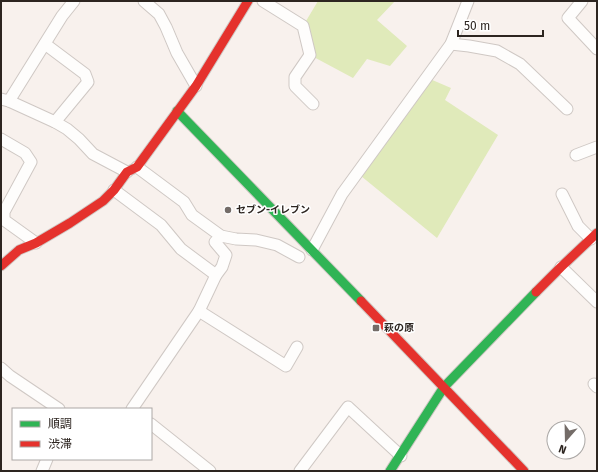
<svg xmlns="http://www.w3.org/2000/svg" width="598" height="472" viewBox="0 0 598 472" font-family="'Fira Sans','Noto Sans JP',sans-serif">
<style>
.green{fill:#e0eaba}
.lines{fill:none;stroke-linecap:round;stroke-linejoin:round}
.street-casing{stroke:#cfc8c4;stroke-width:13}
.fast-casing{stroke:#cfc8c4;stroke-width:11}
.jam-casing{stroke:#cfc8c4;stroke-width:11}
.street{stroke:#fefdfc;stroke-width:11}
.fast{stroke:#30b455;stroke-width:9}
.jam{stroke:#e5322d;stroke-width:9}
.poi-dot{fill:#746c68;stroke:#fff;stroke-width:1.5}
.labels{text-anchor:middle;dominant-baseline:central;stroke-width:3;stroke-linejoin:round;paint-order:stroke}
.poi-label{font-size:10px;font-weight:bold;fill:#2d2520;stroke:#fff;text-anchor:start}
</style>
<rect width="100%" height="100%" fill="#f8f1ed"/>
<g class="green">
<polygon points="318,1 395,1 377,20 407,46 390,66 367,59 353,78 310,55 303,26"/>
<polygon points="430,79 451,88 445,100 498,135 437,238 361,176"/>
</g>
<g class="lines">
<g class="street-casing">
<g id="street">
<polyline points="144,1 159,14 166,27 177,53 196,86"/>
<polyline points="263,1 303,26 310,55 295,77 295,86 313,104"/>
<polyline points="582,1 568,18 597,49"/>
<polyline points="45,44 85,74 88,82 55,122"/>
<polyline points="451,44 469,46 497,51 520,64 567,109"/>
<polyline points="1,99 9,101 55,122 67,129 79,139 93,154 127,172"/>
<polyline points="9,101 62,16 74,1"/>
<polyline points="1,139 25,153 31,162 4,212 4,220 36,243"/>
<polyline points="576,155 597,147"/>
<polyline points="137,167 184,202 192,215 221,236 236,239 256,240 277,245 299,257"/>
<polyline points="114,190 161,225 181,249 216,275"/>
<polyline points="562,194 578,226 591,239"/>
<polyline points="312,250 342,194 451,44 468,1"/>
<polyline points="561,267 597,302"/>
<polyline points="199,311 286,366 297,347"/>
<polyline points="1,368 10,376 59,409"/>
<polyline points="594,384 597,387"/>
<polyline points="132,409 199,311 216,275 222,267 226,255 215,242 221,236"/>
<polyline points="151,424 210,471"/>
<polyline points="42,471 47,459"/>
<polyline points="300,471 348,407 401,456"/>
</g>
</g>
<g class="fast-casing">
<g id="fast">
<polyline points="177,111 361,301"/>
<polyline points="390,471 444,387 536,292"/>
</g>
</g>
<g class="jam-casing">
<g id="jam">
<polyline points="1,266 19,250 36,243 70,223 103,201 114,190 127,172 137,167 196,86 248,1"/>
<polyline points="536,292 561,267 597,233"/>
<polyline points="361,301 524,471"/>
</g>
</g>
<use href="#street" class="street"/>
<use href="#fast" class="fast"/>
<use href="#jam" class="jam"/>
</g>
<g class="poi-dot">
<circle cx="228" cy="210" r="4"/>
<rect x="372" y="324" width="8" height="8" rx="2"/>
</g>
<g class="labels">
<g class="poi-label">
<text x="236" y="210">セブン-イレブン</text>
<text x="384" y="328">萩の原</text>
</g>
</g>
<rect width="598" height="472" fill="none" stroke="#2d2520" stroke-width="4"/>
<rect x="12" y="408" width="140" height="52" fill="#ffffff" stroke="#aba8a6"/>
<rect x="20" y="421" width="20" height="6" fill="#30b455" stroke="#aba8a6"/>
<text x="48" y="428" font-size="12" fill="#2d2520">順調</text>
<rect x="20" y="441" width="20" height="6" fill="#e5322d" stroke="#aba8a6"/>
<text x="48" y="448" font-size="12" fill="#2d2520">渋滞</text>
<g transform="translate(566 440) rotate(200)"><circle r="19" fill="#ffffff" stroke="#aba8a6"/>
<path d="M0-3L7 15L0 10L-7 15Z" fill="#746c68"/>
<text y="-6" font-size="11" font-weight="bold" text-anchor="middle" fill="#2d2520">N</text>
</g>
<path d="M458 30v6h85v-6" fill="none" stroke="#2d2520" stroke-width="2"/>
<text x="464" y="30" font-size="12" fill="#2d2520" stroke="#ffffff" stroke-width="3" paint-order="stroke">50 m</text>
</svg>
